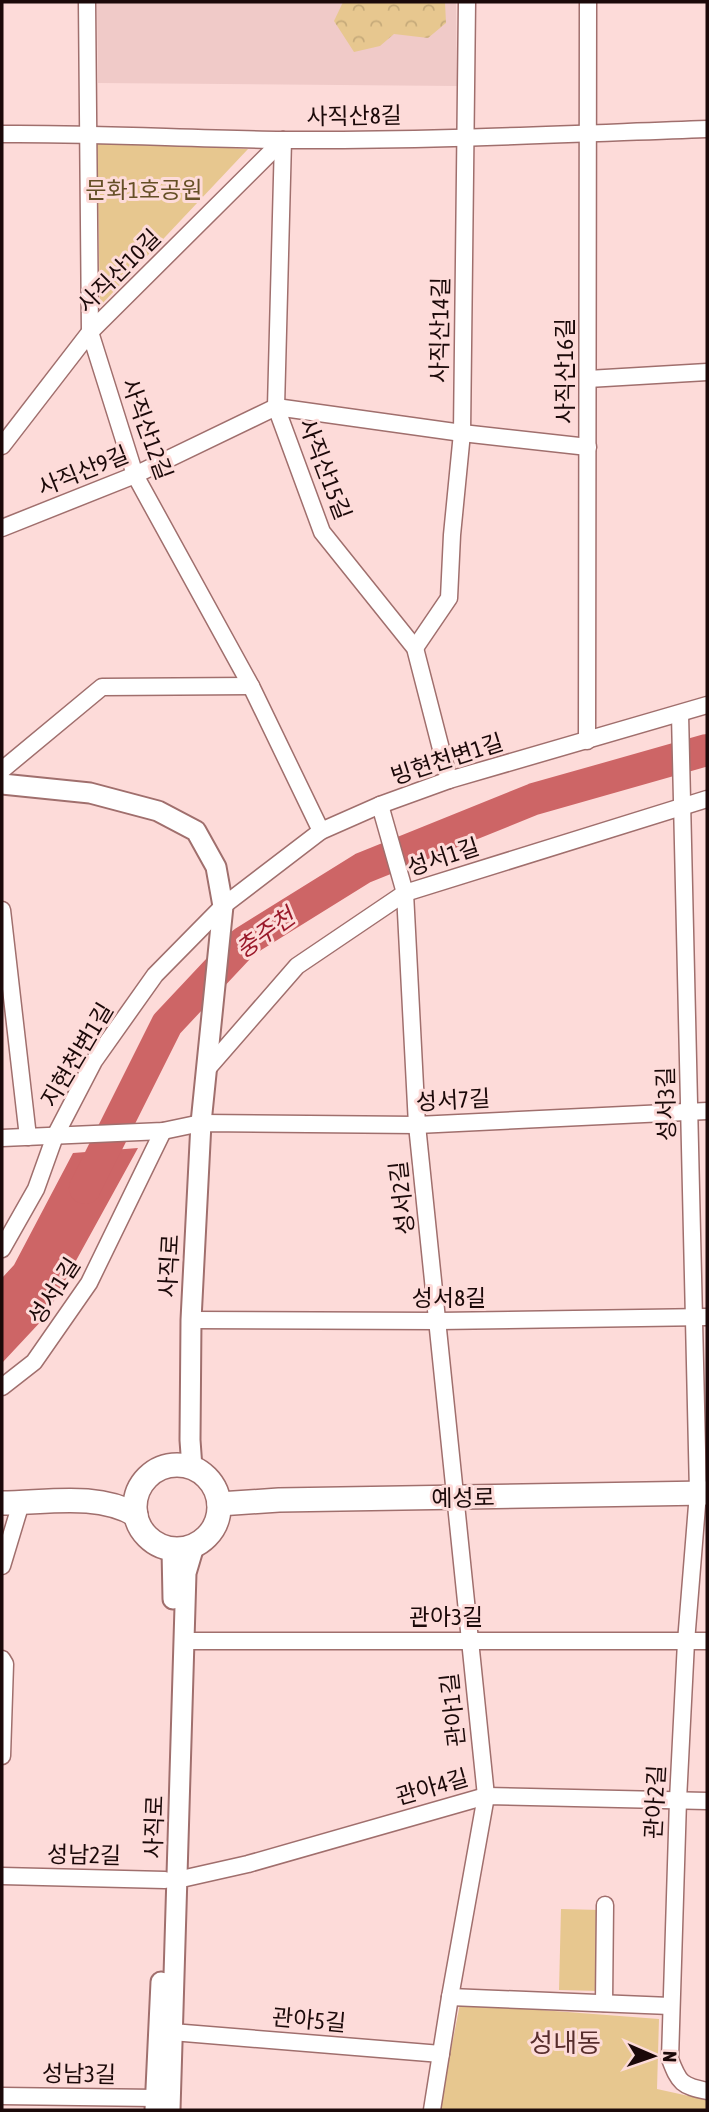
<svg xmlns="http://www.w3.org/2000/svg" width="709" height="2112" viewBox="0 0 709 2112" font-family="'Asap Condensed','Noto Sans KR',sans-serif">
<style>
.built{fill:#f0cac8}
.green{fill:#e7c78f}
.forest{fill:url(#forest-crowns)}
.water{fill:#cd6566}
.lines{fill:none;stroke-linecap:round;stroke-linejoin:round}
.river{stroke:#cd6566;stroke-width:32}
.minor-casing{stroke:#a06f6d;stroke-width:19}
.tertiary-casing{stroke:#a06f6d;stroke-width:23}
.secondary-casing{stroke:#a06f6d;stroke-width:26}
.minor{stroke:#fff;stroke-width:16}
.tertiary{stroke:#fff;stroke-width:19}
.secondary{stroke:#fff;stroke-width:23}
.labels{text-anchor:middle;dominant-baseline:central;stroke-width:6;stroke-linejoin:round;paint-order:stroke}
.street-label{font-size:23px;fill:#1b0909;stroke:#fddbd9}
.park-label{font-size:23px;fill:#654f26;stroke:#fddbd9}
.water-label{font-size:24px;font-style:italic;fill:#9a192a;stroke:#fddbd9}
.quarter-label{font-size:26px;fill:#572d2c;stroke:#fddbd9}
</style>
<defs>
<pattern id="forest-crowns" width="20" height="18" patternUnits="userSpaceOnUse" patternTransform="scale(1.75)"><rect width="20" height="18" fill="#e7c78f"/><path d="M2 6a3 3 0 1 1 6 0M12 15a3 3 0 1 1 6 0" fill="none" stroke="#c6aa7a"/></pattern>
</defs>
<rect width="100%" height="100%" fill="#fddbd9"/>
<polygon class="built" points="97,2 456,2 457,86 98,83"/>
<g class="green">
<polygon points="97,141 248,149 100,306"/>
<polygon points="561,1909 601,1910 599,1991 559,1990"/>
<polygon points="460,2004 659,2019 657,2089 707,2100 707,2110 439,2110"/>
</g>
<polygon class="forest" points="343,2 445,2 446,23 428,38 394,34 380,46 354,52 334,21"/>
<polygon class="water" points="138,1148 45,1317 2,1363 2,1278 14,1265 73,1153"/>
<g class="lines">
<polyline class="river" points="85,1188 167,1024 244,942 363,868 534,799 707,750"/>
<g class="minor-casing">
<g id="minor">
<polyline points="87,2 90,332 135,475 251,686 321,831"/>
<path d="M2,134C96,133 189,139 283,140C424,141 566,134 707,129"/>
<polyline points="283,140 276,407 322,532 415,648 449,780"/>
<polyline points="588,379 707,372"/>
<polyline points="2,446 90,332 283,140"/>
<polyline points="2,528 135,475 276,407 462,433 588,447"/>
<polyline points="415,648 449,598 452,535 462,433 467,2"/>
<path d="M680,714L698,1493L686,1642L678,1800L670,2059C679,2083 682,2086 707,2091"/>
<polyline points="587,741 588,2"/>
<polyline points="2,770 102,687 251,686"/>
<polyline points="380,805 405,893 417,1125 486,1796 450,1997 432,2110"/>
<polyline points="2,910 28,1137"/>
<polyline points="209,1067 297,966 405,893 707,799"/>
<polyline points="2,1138 163,1131 201,1123 417,1125 707,1111"/>
<polyline points="2,1249 36,1189 55,1136 94,1061 155,975 223,906 321,831 380,805 449,780 707,705"/>
<polyline points="191,1320 438,1321 707,1317"/>
<polyline points="2,1387 34,1362 89,1283 163,1131"/>
<polyline points="2,1566 21,1503"/>
<polyline points="184,1641 707,1641"/>
<polyline points="2,1659 5,1664 2,1756"/>
<polyline points="2,1876 165,1880"/>
<polyline points="177,1880 248,1864 486,1796 707,1801"/>
<polyline points="450,1997 670,2006"/>
<polyline points="604,2003 605,1905"/>
<polyline points="172,2032 441,2054"/>
<polyline points="2,2096 156,2098"/>
</g>
</g>
<g class="tertiary-casing">
<g id="tertiary">
<polyline points="2,784 90,793 158,811 196,831 216,867 223,906 201,1123 191,1320 190,1440 192,1468"/>
<polyline points="172,1549 173,1599"/>
<polyline points="155,2110 161,1982"/>
<polyline points="170,2110 186,1573 194,1546"/>
</g>
</g>
<g class="secondary-casing">
<g id="secondary">
<circle cx="177" cy="1507" r="42"/>
<path d="M2,1503C45,1503 97,1492 136,1515"/>
<polyline points="219,1504 279,1500 707,1493"/>
</g>
</g>
<use href="#minor" class="minor"/>
<use href="#tertiary" class="tertiary"/>
<use href="#secondary" class="secondary"/>
</g>
<g class="labels">
<g class="street-label">
<text transform="translate(354 116) rotate(-1)">사직산8길</text>
<text transform="translate(119 271) rotate(-45)">사직산10길</text>
<text transform="translate(440 330) rotate(-89)">사직산14길</text>
<text transform="translate(565 371) rotate(-90)">사직산16길</text>
<text transform="translate(147 429) rotate(70)">사직산12길</text>
<text transform="translate(325 469) rotate(69)">사직산15길</text>
<text transform="translate(83 471) rotate(-22)">사직산9길</text>
<text transform="translate(447 759) rotate(-18)">빙현천변1길</text>
<text transform="translate(443 857) rotate(-18)">성서1길</text>
<text transform="translate(77 1055) rotate(-59)">지현천변1길</text>
<text transform="translate(453 1100) rotate(-3)">성서7길</text>
<text transform="translate(666 1104) rotate(-91)">성서3길</text>
<text transform="translate(402 1198) rotate(-96)">성서2길</text>
<text transform="translate(169 1266) rotate(-87)">사직로</text>
<text transform="translate(54 1291) rotate(-57)">성서1길</text>
<text x="449" y="1298">성서8길</text>
<text transform="translate(463 1498) rotate(-1)">예성로</text>
<text x="446" y="1617">관아3길</text>
<text transform="translate(453 1710) rotate(-96)">관아1길</text>
<text transform="translate(432 1787) rotate(-16)">관아4길</text>
<text transform="translate(655 1802) rotate(-87)">관아2길</text>
<text transform="translate(154 1827) rotate(-88)">사직로</text>
<text transform="translate(84 1855) rotate(1)">성남2길</text>
<text transform="translate(309 2020) rotate(5)">관아5길</text>
<text transform="translate(79 2074) rotate(1)">성남3길</text>
</g>
<g class="park-label">
<text x="144" y="190">문화1호공원</text>
</g>
<g class="water-label">
<text transform="translate(265 933) rotate(-36)">충주천</text>
</g>
<g class="quarter-label">
<text x="565" y="2043">성내동</text>
</g>
</g>
<rect width="709" height="2112" fill="none" stroke="#1b0909" stroke-width="7"/>
<g transform="translate(653 2056) rotate(92)" stroke="#fddbd9" stroke-width="5" paint-order="stroke">
<path d="M0-5L12 26L0 18L-12 26Z" fill="#1b0909"/>
<text y="-10" font-size="19" font-weight="bold" text-anchor="middle" fill="#1b0909">N</text>
</g>
</svg>
